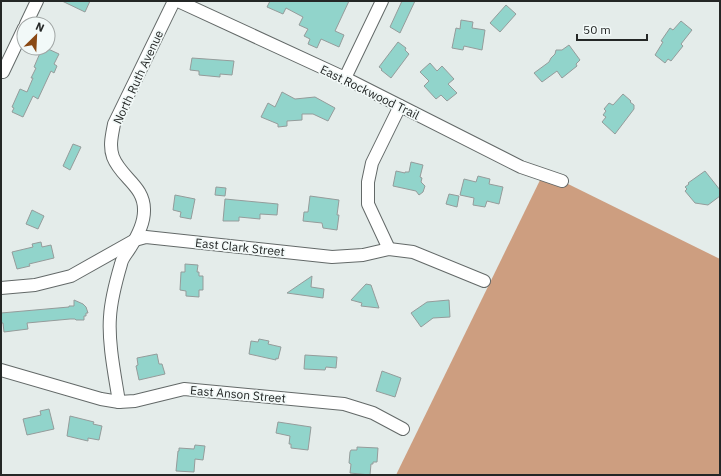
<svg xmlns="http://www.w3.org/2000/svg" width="721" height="476" viewBox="0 0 721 476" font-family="'IBM Plex Sans',sans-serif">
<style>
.forest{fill:#cd9e80}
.building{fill:#91d4cb;stroke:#959c9b}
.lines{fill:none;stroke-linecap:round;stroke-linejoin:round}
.minor-casing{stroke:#636968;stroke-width:14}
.minor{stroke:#fff;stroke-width:12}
.labels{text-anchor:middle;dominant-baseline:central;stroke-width:3.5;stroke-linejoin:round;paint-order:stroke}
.street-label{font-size:12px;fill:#242726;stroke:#f2f9f8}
</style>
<rect width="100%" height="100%" fill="#e4ecea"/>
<polygon class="forest" points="543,174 562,181 720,259 720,475 396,475"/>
<g class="building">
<polygon points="62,1 90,1 85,12"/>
<polygon points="270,1 349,1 335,31 344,35 339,47 321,39 317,48 308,44 310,39 304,36 308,29 299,25 303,17 286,8 283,14 267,7"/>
<polygon points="402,1 415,1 400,33 390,27"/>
<polygon points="506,5 516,14 500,32 490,23"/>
<polygon points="461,20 473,22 472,28 485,30 482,50 464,46 463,50 452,48 456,28 460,29"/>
<polygon points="681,21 692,30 681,44 683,46 671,61 668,59 665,63 655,55 663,42 661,41 670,28 673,30"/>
<polygon points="398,42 406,48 405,50 409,54 391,78 381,70 382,69 379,67"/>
<polygon points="569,45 580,60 576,64 577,66 562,78 557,71 542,82 534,73 549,62 551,58 555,54 556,50 562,50"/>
<polygon points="46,48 59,54 54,64 57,66 54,73 51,71 38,99 33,96 23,117 12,112 14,108 12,107 20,89 27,92 33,78 31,78 36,68 34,67 40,53 42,54"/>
<polygon points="192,58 234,61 232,75 220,74 220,77 199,75 199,71 190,70"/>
<polygon points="430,63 437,71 442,66 454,79 448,84 457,93 447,101 441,95 436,99 424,86 429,81 420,72"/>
<polygon points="282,92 295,99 315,97 335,108 328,121 313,114 302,114 302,120 287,121 287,126 278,127 278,124 261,117 268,103 275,107"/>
<polygon points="623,94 631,101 630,102 634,105 634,109 615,134 602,122 606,117 603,115 606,111 604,109 609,103 613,105"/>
<polygon points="73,144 81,147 70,170 63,166"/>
<polygon points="411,162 423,165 420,177 422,178 421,182 425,186 423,192 419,195 416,191 393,186 396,171 405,173 405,172 409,172"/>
<polygon points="705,171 720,190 720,196 708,205 695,203 685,191 687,189 685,187 689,184 688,183"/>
<polygon points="478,176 490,179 489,184 503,187 499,204 487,201 485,207 473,205 474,198 460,195 464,179 476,182"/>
<polygon points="216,187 226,188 225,196 215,195"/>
<polygon points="449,194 459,196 457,207 446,204"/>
<polygon points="175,195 195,199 191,219 180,217 181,212 173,210"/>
<polygon points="310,196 339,200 337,215 339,215 337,230 323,228 322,223 303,221 304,212 308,212"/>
<polygon points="225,199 278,204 277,215 260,214 260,219 239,217 239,221 223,221"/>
<polygon points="32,210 44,216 38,229 26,224"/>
<polygon points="41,242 42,247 51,245 54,258 29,264 30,266 17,269 12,252 33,247 32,244"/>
<polygon points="185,264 198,265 197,272 199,272 199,276 203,276 203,290 199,290 199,297 186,296 186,291 180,290 181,272 185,272"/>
<polygon points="312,276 311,287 324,289 323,298 287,293"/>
<polygon points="366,284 371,285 379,308 361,306 362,303 351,300"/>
<polygon points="74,300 83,304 86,307 88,313 86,313 86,316 84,316 84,320 76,320 75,319 70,319 27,323 28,329 4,332 3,323 1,323 1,313 69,307 69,306 74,306"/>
<polygon points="449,300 450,317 433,318 421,327 411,313 427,302"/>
<polygon points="259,339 269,341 268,344 281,347 278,359 276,358 276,360 249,354 251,341 258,342"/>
<polygon points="157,354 159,364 162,364 165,374 139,380 136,366 138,365 137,358"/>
<polygon points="305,355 337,357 336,368 326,367 325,370 304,369"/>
<polygon points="382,371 401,378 395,397 376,391"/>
<polygon points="49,409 54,429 27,435 23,419 41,415 40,411"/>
<polygon points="70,416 94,422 93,424 102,426 99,440 88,438 88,441 67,436"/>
<polygon points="278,422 311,427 308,450 291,448 291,444 289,444 290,436 276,433"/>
<polygon points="195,445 205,446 203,460 195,459 194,472 176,471 178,451 179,451 179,448 194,449"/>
<polygon points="357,447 378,448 377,462 373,462 373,464 371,464 370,475 350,473 351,464 349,463 350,452 351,450 357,450"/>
</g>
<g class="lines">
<g class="minor-casing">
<g id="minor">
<polyline points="178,1 345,78 521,167 562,181"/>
<polyline points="26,24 37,1"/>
<polyline points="3,72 24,28"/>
<polyline points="345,78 382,1"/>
<polyline points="389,249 368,204 368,182 372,163 400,106"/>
<polyline points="1,288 35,285 71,276 135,240 146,237 332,257 363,255 389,249 413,252 484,281"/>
<polyline points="1,370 101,399 119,402 135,401 184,389 344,404 373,413 403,429"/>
<path d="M119,402C115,376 108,343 110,317C111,299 116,281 121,264C122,258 127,253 130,248C137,237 144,224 144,211C145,186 121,178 113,157C109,146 112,135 114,124L174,1"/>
</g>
</g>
<use href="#minor" class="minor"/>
</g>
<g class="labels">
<g class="street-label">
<text transform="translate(138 77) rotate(-65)">North Ruth Avenue</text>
<text transform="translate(370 92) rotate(26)">East Rockwood Trail</text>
<text transform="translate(240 247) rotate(6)">East Clark Street</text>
<text transform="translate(238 394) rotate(5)">East Anson Street</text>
</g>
</g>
<rect width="721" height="476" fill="none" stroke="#242726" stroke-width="4"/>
<g transform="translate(36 36) rotate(24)"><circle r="19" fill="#f2f9f8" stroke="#a0a5a4"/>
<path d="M0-3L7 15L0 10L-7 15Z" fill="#8a4914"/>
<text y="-6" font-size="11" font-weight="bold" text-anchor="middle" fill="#242726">N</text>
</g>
<path d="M577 34v6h70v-6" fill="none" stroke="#242726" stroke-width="2"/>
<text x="583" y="34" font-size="12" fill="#242726" stroke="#f2f9f8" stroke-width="3" paint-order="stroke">50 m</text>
</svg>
